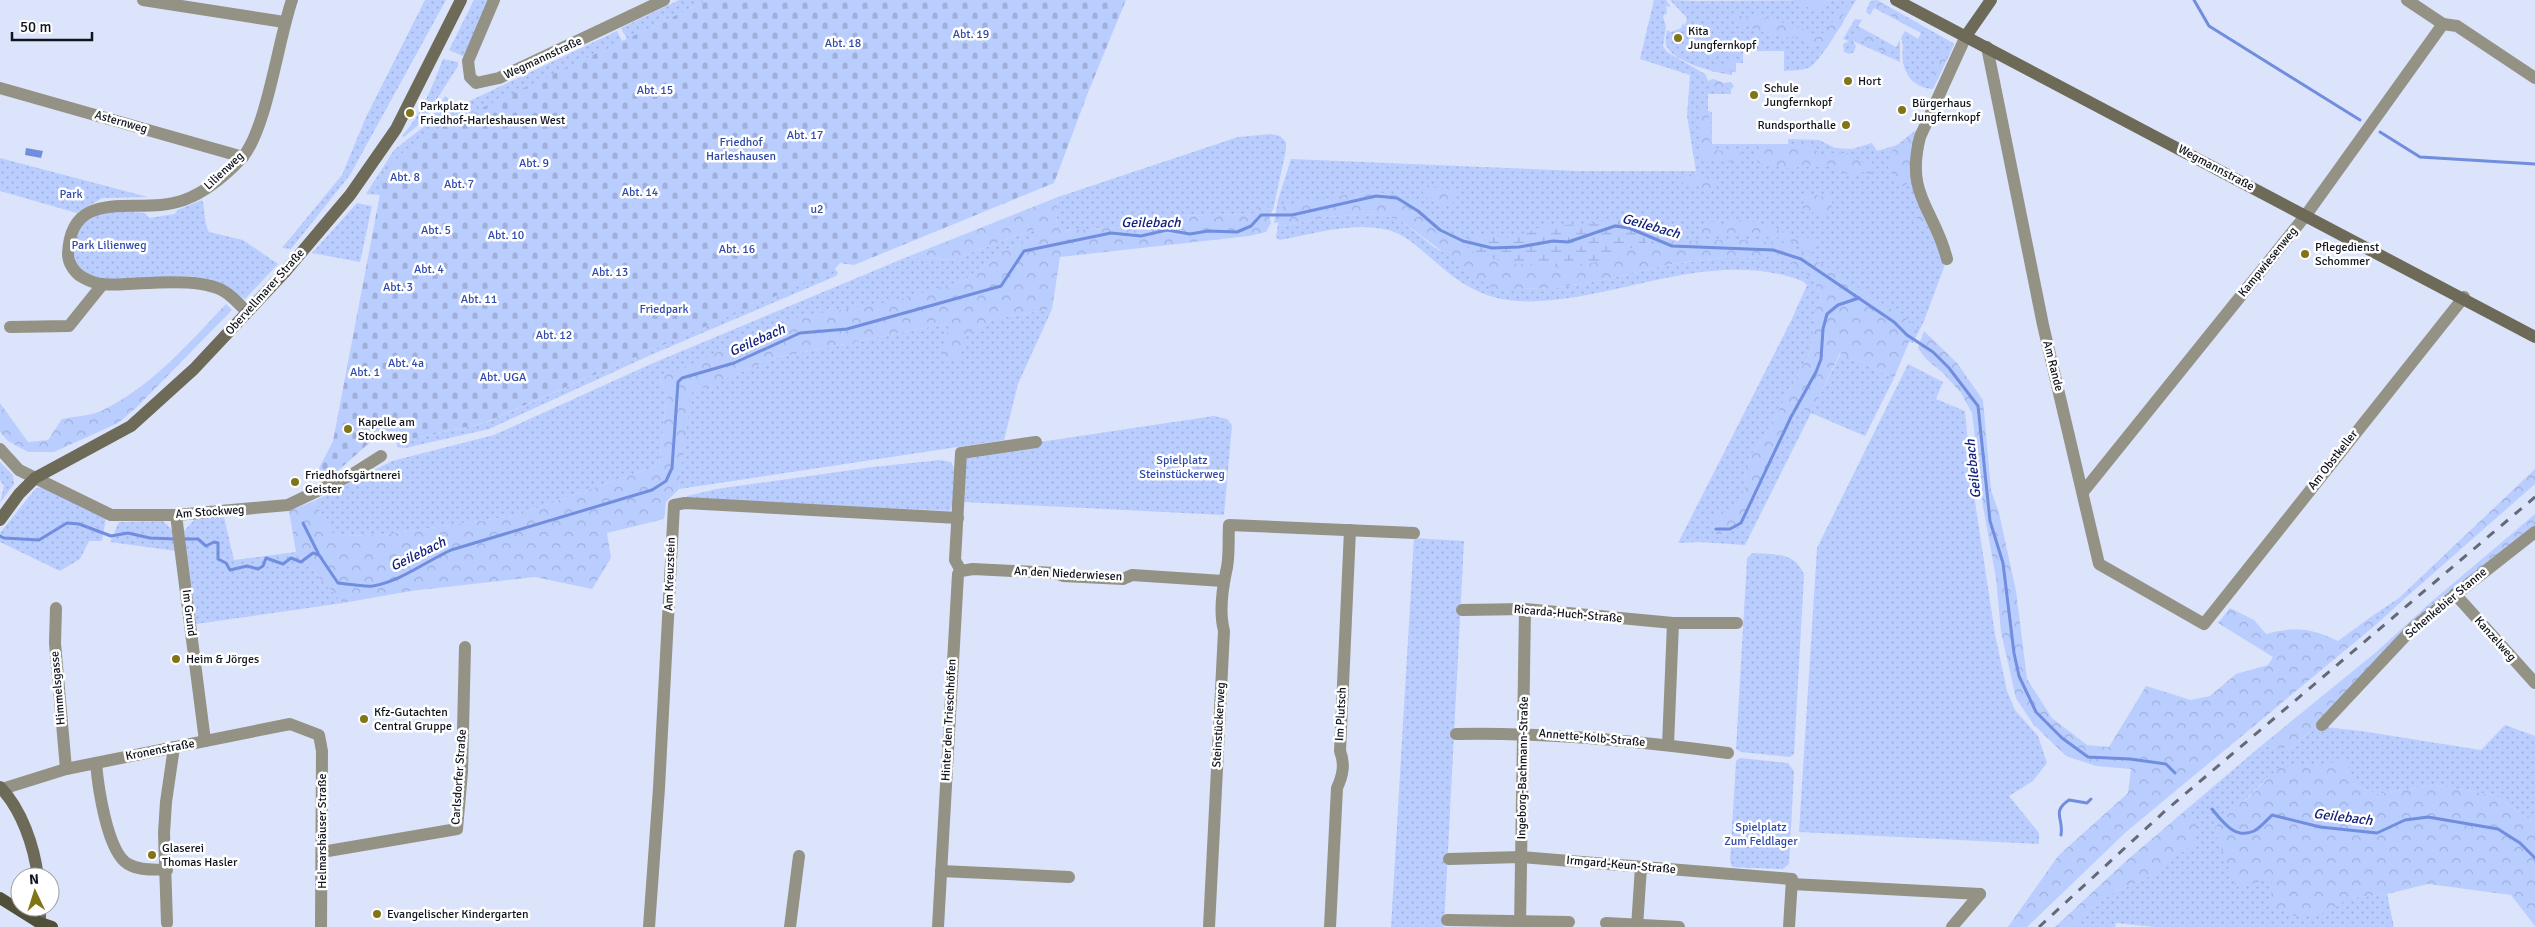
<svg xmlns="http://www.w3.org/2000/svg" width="2535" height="927" viewBox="0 0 2535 927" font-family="Signika,sans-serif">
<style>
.green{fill:url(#green-dots)}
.forest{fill:url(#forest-crowns)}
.wetland{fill:url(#wetland-marsh)}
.cemetery{fill:url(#cemetery-stones)}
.pitch{fill:#bacdff}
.water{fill:#708dde}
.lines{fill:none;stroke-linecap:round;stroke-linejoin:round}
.stream{stroke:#708dde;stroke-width:3}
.street{stroke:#939285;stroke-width:12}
.secondary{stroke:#6d6a58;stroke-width:12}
.primary{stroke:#524f39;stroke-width:12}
.rail{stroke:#636978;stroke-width:3;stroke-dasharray:9 9;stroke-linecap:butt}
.poi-dot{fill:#817517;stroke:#fff;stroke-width:2}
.labels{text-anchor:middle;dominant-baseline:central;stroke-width:5;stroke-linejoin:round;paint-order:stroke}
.poi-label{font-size:12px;fill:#10141e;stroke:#fff;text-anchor:start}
.park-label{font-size:12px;fill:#304aaa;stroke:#fff}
.street-label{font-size:12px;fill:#10141e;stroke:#fff}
.water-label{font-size:14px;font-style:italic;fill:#13217f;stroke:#fff}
</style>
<defs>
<pattern id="green-dots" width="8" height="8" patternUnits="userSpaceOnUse" patternTransform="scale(1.25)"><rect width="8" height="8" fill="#bacdff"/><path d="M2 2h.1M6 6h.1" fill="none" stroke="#9fafda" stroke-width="1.8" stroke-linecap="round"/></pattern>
<pattern id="forest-crowns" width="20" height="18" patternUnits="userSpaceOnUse" patternTransform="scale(1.25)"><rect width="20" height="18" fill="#bacdff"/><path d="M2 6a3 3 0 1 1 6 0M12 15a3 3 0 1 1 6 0" fill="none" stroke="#9fafda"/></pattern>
<pattern id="wetland-marsh" width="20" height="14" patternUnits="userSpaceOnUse" patternTransform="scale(1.25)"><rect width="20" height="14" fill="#bacdff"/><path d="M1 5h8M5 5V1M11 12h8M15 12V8" fill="none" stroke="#9fafda"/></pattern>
<pattern id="cemetery-stones" width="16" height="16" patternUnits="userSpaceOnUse" patternTransform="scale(1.25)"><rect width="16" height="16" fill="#bacdff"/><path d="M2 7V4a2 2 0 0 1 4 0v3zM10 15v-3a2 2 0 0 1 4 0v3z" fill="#9fafda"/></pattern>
</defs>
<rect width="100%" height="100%" fill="#dbe4fb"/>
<g class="green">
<polygon points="425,0 446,0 350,175 291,249 282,248 342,175 366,117"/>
<polygon points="474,0 491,0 465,57 449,50"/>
<polygon points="679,0 708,0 627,39 621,28"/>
<path d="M1654,0H1666L1671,7L1666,6L1667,13L1663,16L1666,27L1663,46L1667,52L1705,74L1709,83L1731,85V94H1708V111L1712,112V144H1788V139L1819,140L1835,148L1852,149L1872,143L1877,151L1897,145L1920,127L1915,170L1947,259L1924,321L1913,343L1881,326L1804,272L1811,277L1822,296L1815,312L1812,348L1765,436L1746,462L1745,490L1717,537L1742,525L1798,405L1811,412L1841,353L1894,378L1865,436L1811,413L1745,545L1700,542L1678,543L1791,321L1807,285C1802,279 1795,279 1787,276C1705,254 1622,296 1541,301C1492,304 1467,290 1432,259C1419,248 1405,234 1388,230C1353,221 1314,234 1279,240L1276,237L1278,224L1283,226L1327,217L1377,214L1400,220L1434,247L1509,289L1555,288L1608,279L1671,264L1723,258L1769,257L1728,252L1516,279L1401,215L1371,206L1274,223L1278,200L1291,159L1579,171H1696L1687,116L1690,75L1640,59Z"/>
<path d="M1670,0L1695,1L1856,0C1848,13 1820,64 1808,68C1801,71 1792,70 1784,71V51H1743V63H1736V72H1732V75C1716,73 1672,62 1666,45C1665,40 1666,35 1667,30L1671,32L1681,28L1683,23L1685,26L1687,18Z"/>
<path d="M1877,0L1953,43L1954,45L1933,89C1916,88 1906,78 1903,62C1901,53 1905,47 1901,38L1905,31L1918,39L1921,33L1874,8L1870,15L1866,12L1870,1Z"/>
<polygon points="1855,19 1862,20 1858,26 1896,47 1900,40 1900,62 1853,41 1856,46 1854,52 1850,54 1844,52 1843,44 1849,41 1843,39"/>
<polygon points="617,31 622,41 385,168 381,195 366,194 394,150 426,125 445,96 457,107"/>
<path d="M443,59L458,62V66L423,121L404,137L402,136C422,114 432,87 443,59Z"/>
<polygon points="1271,134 1280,136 1286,142 1286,150 1273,210 1266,207 1253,214 1171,216 1118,227 1061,231 1056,225 1058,197 1238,137"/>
<polygon points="0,158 148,197 102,198 77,213 0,191"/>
<path d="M202,200C206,211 203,222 209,232L243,240L278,264L245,299C230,289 208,277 189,276C162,275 79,294 74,255C73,244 74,239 79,230C94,205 120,212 145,213L149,218L175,214L177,210Z"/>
<polygon points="357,203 372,206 360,262 312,253"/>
<polygon points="1035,229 1040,236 1010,247 965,280 659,378 667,393 659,465 514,516 380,535 334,536 314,501 392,461 494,435 651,364 907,257 952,260"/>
<polygon points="835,269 838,273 836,276 653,354 489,429 405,448 397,447 397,440 398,442 485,423"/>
<polygon points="1052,309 1018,384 1004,440 679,489 690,393 775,358 949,323 965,336 993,319"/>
<polygon points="1908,364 1943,382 1936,399 1965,411 1971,475 1995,634 2007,691 2015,710 2038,736 2047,763 2033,781 2009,796 2039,833 2039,844 1799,832 1817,548"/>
<polygon points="1214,416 1227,419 1232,425 1224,515 964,502 966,458 972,452"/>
<path d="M940,460L951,462C960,477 958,496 950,511L687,499V496L717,489L873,467Z"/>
<polygon points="0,462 13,475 14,484 0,503 4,486 0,480"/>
<polygon points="45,487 106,518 102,541 89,541 80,559 60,571 0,542 0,533 36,488"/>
<polygon points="224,517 234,560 296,552 343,603 196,624 184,531 195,519"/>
<polygon points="163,521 173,531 176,551 110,542 119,522"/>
<polygon points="1414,538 1464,541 1444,927 1391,927"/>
<path d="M1752,553C1774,555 1795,551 1804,575L1794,754L1790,757L1741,752L1736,749L1747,559Z"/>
<polygon points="2455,589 2386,652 2375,653 2430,603"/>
<polygon points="2399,598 2403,600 2378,623 2372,616"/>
<polygon points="2505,725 2535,736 2535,823 2494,795 2434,785 2376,794 2354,785 2345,761 2268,777 2244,801 2235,803 2214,829 2273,878 2351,898 2387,894 2394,927 2154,927 2116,923 2115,927 2070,927 2078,918 2112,893 2144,880 2194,830 2197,820 2187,809 2261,746 2290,749 2316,726 2361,731 2481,750"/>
<polygon points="1740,758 1788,763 1794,771 1789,864 1783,869 1732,867 1730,860 1736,761"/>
</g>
<g class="forest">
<path d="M1875,1C1885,5 1893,11 1903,17C1909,21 1918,20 1923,28L1921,31C1905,28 1889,11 1872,6V3Z"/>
<path d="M1847,7H1849V12L1842,16V25L1833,35V38L1826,47H1821L1799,40L1798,37C1779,40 1744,28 1731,16L1732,13C1737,13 1739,16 1743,17C1747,17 1751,15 1755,16C1777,20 1799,27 1819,36C1833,28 1835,12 1847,7Z"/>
<polygon points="1856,28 1875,37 1880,44 1890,45 1890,52 1884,53 1864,40 1855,39 1853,35"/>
<polygon points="1732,50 1735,52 1736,67 1732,71 1713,72 1710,70 1710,65 1716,63 1722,65 1729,61"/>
<path d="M1946,50C1949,62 1938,74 1934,86L1931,87L1929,86L1941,52Z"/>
<polygon points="1714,79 1724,83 1731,82 1734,86 1732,89 1724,87 1712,90 1707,85 1709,80"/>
<path d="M1697,105L1708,116L1710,150C1719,150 1730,152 1737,150L1742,155L1741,161L1721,162L1711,159L1702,161L1698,124L1701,121L1695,107Z"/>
<path d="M1910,138C1914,144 1910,176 1907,184L1901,187L1886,164L1893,150Z"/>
<path d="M1786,145L1810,147L1820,153H1847L1861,162H1871L1874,165L1872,174L1861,172L1853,177L1828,164L1823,167H1798L1793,169L1758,163L1754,155C1760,145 1775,146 1786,145Z"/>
<polygon points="1691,174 1715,181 1717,185 1708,196 1696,184 1690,186 1679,181"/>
<polygon points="1422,184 1455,191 1457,200 1450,205 1439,207 1423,194"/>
<polygon points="1370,191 1405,197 1422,207 1476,255 1517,264 1562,268 1609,258 1631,247 1689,241 1741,240 1785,243 1823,265 1917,326 1917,332 1912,335 1894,378 1840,353 1811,413 1798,405 1742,525 1717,537 1711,516 1734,508 1745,490 1746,462 1765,436 1812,348 1815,311 1822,296 1811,277 1797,266 1773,257 1723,258 1671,264 1608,279 1555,288 1509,289 1490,287 1400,220 1377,214 1327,217 1283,226 1278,224 1281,217 1279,210 1285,205"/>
<polygon points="1827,193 1833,199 1830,214 1805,212 1802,207 1806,195 1815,194 1821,197"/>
<polygon points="1058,197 1056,225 1061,231 1118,227 1171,216 1253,214 1259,208 1266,207 1273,210 1269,216 1271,223 1266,232 1249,236 1060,257 1052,309 993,319 965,336 960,360 943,359 949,323 775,358 691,393 679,489 666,502 664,519 607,533 611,558 592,589 535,577 411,591 343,603 296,552 289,511 314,501 334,536 380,535 514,516 659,465 667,393 659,378 801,316 895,301 965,280 1010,247 1040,236 1035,229 952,260 907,257"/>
<polygon points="1915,208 1923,217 1926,225 1921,226 1912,209"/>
<path d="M1734,220C1755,219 1776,230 1795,237C1800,239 1806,237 1811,238L1814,242L1815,250L1811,253L1785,238L1696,233L1714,221L1722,225Z"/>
<path d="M226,304L232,310L137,407L118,423L54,452H28L8,441L0,432V403L28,442L48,440L62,419C74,416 92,416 103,410C152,386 189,343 226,304Z"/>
<path d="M1924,331L1957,363L1983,400L1991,490L1999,513L2016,591L2027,679L2052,718L2087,745L2109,747L2146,686L2191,700L2210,696L2236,674L2268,665L2273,657L2218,623L2230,608L2254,620L2266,634C2295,626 2311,628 2338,641L2372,616L2378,623L2126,832L2027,927H2008L2058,856L2128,793L2131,769L2096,766L2066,756L2033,724L2016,698L2001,632L1996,578L1983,506L1972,413L1961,393L1944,374L1926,359L1918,348Z"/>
<polygon points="2535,469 2535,484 2403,600 2399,598"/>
<polygon points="2535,514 2535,526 2455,589 2430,603"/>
<polygon points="2386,652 2316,726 2290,749 2261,746 2375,653"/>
<polygon points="2346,761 2354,785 2376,794 2434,785 2494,795 2535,823 2535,926 2511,895 2428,884 2387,894 2351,898 2323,913 2295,916 2271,904 2272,879 2236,887 2214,829 2235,802 2245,801 2278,768"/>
<polygon points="2187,809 2197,820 2195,843 2144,880 2112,893 2079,918 2070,927 2055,927 2126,861"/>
</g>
<path class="wetland" d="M1626,220L1651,231L1646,243C1633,246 1622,253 1610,258C1566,274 1520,265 1476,255L1469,240L1470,235L1514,238L1540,227Z"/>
<polygon class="cemetery" points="708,0 1126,0 1089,90 1054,183 854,265 840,263 833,271 484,423 398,442 385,429 323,484 316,474 333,441 385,168 421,137"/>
<polygon class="pitch" points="1792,0 1827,0 1821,13"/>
<polygon class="water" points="26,148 43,151 41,158 25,155"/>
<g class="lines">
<g class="stream">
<polyline points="2194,0 2209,26 2360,120"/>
<polyline points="2380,132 2420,157 2535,164"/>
<polyline points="303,523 318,553"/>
<polyline points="1716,529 1730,529 1741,523 1791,417 1816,372 1821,359 1823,329 1827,314 1838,305 1859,298"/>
<polyline points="0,536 4,538 39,540 67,523 79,524 111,536 128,533 150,538 175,539"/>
<path d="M182,539H198L206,546L214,542L218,543V559L226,563L230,570L247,566L258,569L263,566L266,558L283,564L291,558L301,562L313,553L319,555L338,583C349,584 362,587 373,586C401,581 425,562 451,550L652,490L666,481L672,468L678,382L682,378L734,363L800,333L847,329L1001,286L1024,251L1111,233L1141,236L1167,230L1190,234L1208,231L1237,232L1251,226L1261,215H1292L1376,196L1397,198L1418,211L1440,230L1463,241L1492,248L1519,247L1553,241L1568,242L1615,226L1629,228L1672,246L1773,250L1801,259L1894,322L1907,335L1933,352L1949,368L1978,406L1990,521L2003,563L2014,653L2019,676L2036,712L2062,738L2088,757L2130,759L2166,764L2175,773"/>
<path d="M2212,809C2222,821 2235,840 2254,831C2260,828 2267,820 2272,815L2320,827L2377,833L2405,820L2428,817L2498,829L2520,843L2535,858"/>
<path d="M2061,835C2064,818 2051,812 2069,800L2087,803L2091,799"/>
</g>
<g class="street">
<polyline points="143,0 284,22"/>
<polyline points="494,0 468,61 470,77 476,83 499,78 664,0"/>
<polyline points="2407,0 2443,24 2457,26 2535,78"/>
<polyline points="1987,47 2043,325 2099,564 2204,624 2464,297"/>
<polyline points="0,88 243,157"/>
<path d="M1947,259C1934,208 1905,196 1920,137L1966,36"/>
<path d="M247,312C241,306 235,299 228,294C206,277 154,283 128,284C112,285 98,286 84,278C75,274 68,263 68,254C71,183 139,217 184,200C206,192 226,175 242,158C267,129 278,40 292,0"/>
<polyline points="10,327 69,326 102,285"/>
<polyline points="0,449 19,470 111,515 176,515 288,505 351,475 381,456"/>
<polyline points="2083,492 2306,215 2443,24"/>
<polyline points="176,515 205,741"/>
<polyline points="961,571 955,560 961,453 1036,442"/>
<polyline points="2455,594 2535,683"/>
<polyline points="56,608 55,643 66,769"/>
<polyline points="1462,610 1525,609 1673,623 1737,623"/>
<polyline points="2322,725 2413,628 2535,532"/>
<path d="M1456,734C1547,732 1638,741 1728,753"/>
<polyline points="1668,745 1673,623"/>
<path d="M96,763C98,786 107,852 128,864C140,871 154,869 167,870"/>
<polyline points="2,789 66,769 290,724 319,735 322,751 321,927"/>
<polyline points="322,852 457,829 462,772 465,647"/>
<polyline points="1449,859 1521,857 1792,879 1789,927"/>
<polyline points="941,871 1069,877"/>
<polyline points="1792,884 1980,894"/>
<polyline points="1447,920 1569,922"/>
<polyline points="167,923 164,833 166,802 174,747"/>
<polyline points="1606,923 1679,927"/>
<polyline points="649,927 659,788 674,505 685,503 958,518"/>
<polyline points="790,927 799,856"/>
<polyline points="938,927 958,574 961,571 973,569 1055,573 1063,576 1123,579 1132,575 1223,581"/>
<path d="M1209,927L1224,631C1219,612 1222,591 1226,572C1230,558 1228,540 1229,525L1414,533"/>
<path d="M1330,927L1337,788C1343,775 1345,764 1340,751L1350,530"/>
<polyline points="1520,927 1525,609"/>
<polyline points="1637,927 1641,867"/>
<polyline points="1952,927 1980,894"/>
</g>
<g class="secondary">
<polyline points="1896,0 2535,337"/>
<polyline points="1966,36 1991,0"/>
<polyline points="0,520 19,494 35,478 131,426 194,369 284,273 350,195 396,129 461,0"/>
<path d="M0,787C22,810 34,846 38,877"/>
<polyline points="40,923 40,907"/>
</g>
<polyline class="primary" points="0,898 40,923 52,927"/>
<polyline class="rail" points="2039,927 2165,811 2535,497"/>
</g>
<g class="poi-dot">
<circle cx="1678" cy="38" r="5"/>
<circle cx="1848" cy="81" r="5"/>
<circle cx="1754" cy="95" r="5"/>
<circle cx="1902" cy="110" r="5"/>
<circle cx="410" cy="113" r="5"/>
<circle cx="1846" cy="125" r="5"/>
<circle cx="2305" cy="254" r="5"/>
<circle cx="348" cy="429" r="5"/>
<circle cx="295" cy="482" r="5"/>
<circle cx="176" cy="659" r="5"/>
<circle cx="364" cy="719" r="5"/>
<circle cx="152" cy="855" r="5"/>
<circle cx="377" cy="914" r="5"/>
</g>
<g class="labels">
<g class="poi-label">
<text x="1688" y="31">Kita<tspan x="1688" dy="14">Jungfernkopf</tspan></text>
<text x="1858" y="81">Hort</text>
<text x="1764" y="88">Schule<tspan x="1764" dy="14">Jungfernkopf</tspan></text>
<text x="1912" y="103">Bürgerhaus<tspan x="1912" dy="14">Jungfernkopf</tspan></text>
<text x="420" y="106">Parkplatz<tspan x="420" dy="14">Friedhof-Harleshausen West</tspan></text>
<text x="1836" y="125" text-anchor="end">Rundsporthalle</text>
<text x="2315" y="247">Pflegedienst<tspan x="2315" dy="14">Schommer</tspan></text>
<text x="358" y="422">Kapelle am<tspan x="358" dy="14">Stockweg</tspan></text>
<text x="305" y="475">Friedhofsgärtnerei<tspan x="305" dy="14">Geister</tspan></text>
<text x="186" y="659">Heim &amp; Jörges</text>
<text x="374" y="712">Kfz-Gutachten<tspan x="374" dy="14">Central Gruppe</tspan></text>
<text x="162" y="848">Glaserei<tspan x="162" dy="14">Thomas Hasler</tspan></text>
<text x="387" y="914">Evangelischer Kindergarten</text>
</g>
<g class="park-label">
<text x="971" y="34">Abt. 19</text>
<text x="843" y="43">Abt. 18</text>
<text x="655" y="90">Abt. 15</text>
<text x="805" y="135">Abt. 17</text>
<text x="741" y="142">Friedhof<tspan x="741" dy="14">Harleshausen</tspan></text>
<text x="534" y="163">Abt. 9</text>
<text x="405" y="177">Abt. 8</text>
<text x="459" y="184">Abt. 7</text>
<text x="640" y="192">Abt. 14</text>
<text x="71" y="194">Park</text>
<text x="817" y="209">u2</text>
<text x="436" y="230">Abt. 5</text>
<text x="506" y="235">Abt. 10</text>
<text x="109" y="245">Park Lilienweg</text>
<text x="737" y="249">Abt. 16</text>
<text x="429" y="269">Abt. 4</text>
<text x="610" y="272">Abt. 13</text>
<text x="398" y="287">Abt. 3</text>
<text x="479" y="299">Abt. 11</text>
<text x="664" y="309">Friedpark</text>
<text x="554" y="335">Abt. 12</text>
<text x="406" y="363">Abt. 4a</text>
<text x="365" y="372">Abt. 1</text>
<text x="503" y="377">Abt. UGA</text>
<text x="1182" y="460">Spielplatz<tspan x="1182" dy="14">Steinstückerweg</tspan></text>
<text x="1761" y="827">Spielplatz<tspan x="1761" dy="14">Zum Feldlager</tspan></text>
</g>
<g class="street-label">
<text transform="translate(543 58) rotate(-25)">Wegmannstraße</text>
<text transform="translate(121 122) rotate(16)">Asternweg</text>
<text transform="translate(2216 168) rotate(28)">Wegmannstraße</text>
<text transform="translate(224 171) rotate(-43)">Lilienweg</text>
<text transform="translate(2268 262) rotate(-51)">Kampwiesenweg</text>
<text transform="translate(265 292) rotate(-48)">Obervellmarer Straße</text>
<text transform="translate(2053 366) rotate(76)">Am Rande</text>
<text transform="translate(2333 460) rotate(-52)">Am Obstkeller</text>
<text transform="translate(210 512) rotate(-4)">Am Stockweg</text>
<text transform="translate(670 574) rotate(-88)">Am Kreuzstein</text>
<text transform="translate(1068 574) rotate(3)">An den Niederwiesen</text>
<text transform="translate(2446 603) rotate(-40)">Schenkebier Stanne</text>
<text transform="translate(189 613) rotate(83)">Im Grund</text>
<text transform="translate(1568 614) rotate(5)">Ricarda-Huch-Straße</text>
<text transform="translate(2495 639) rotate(48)">Kanzelweg</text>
<text transform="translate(58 688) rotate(-95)">Himmelsgasse</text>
<text transform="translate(1341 714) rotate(-87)">Im Plutsch</text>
<text transform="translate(949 720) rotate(-87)">Hinter den Trieschhöfen</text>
<text transform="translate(1219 725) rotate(-87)">Steinstückerweg</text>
<text transform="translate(1592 738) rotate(5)">Annette-Kolb-Straße</text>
<text transform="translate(160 750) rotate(-11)">Kronenstraße</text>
<text transform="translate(1523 768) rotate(-89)">Ingeborg-Bachmann-Straße</text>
<text transform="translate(459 777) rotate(-86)">Carlsdorfer Straße</text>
<text transform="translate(322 831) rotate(-90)">Helmarshäuser Straße</text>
<text transform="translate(1621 865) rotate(5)">Irmgard-Keun-Straße</text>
</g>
<g class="water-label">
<text x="1151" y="222">Geilebach</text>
<text transform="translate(1651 226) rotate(16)">Geilebach</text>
<text transform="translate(757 340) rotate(-24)">Geilebach</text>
<text transform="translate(1973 469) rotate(-96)">Geilebach</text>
<text transform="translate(418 554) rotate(-26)">Geilebach</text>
<text transform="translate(2343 817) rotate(7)">Geilebach</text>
</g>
</g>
<g transform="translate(35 892) rotate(356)"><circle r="24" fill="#ffffff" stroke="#9fa1a5"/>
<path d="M0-4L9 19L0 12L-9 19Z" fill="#817517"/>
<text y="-8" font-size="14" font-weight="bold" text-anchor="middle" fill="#10141e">N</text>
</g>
<path d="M12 32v8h80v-8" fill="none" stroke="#10141e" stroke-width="2.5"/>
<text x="20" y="32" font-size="15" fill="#10141e" stroke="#ffffff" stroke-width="4" paint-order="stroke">50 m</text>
</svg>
